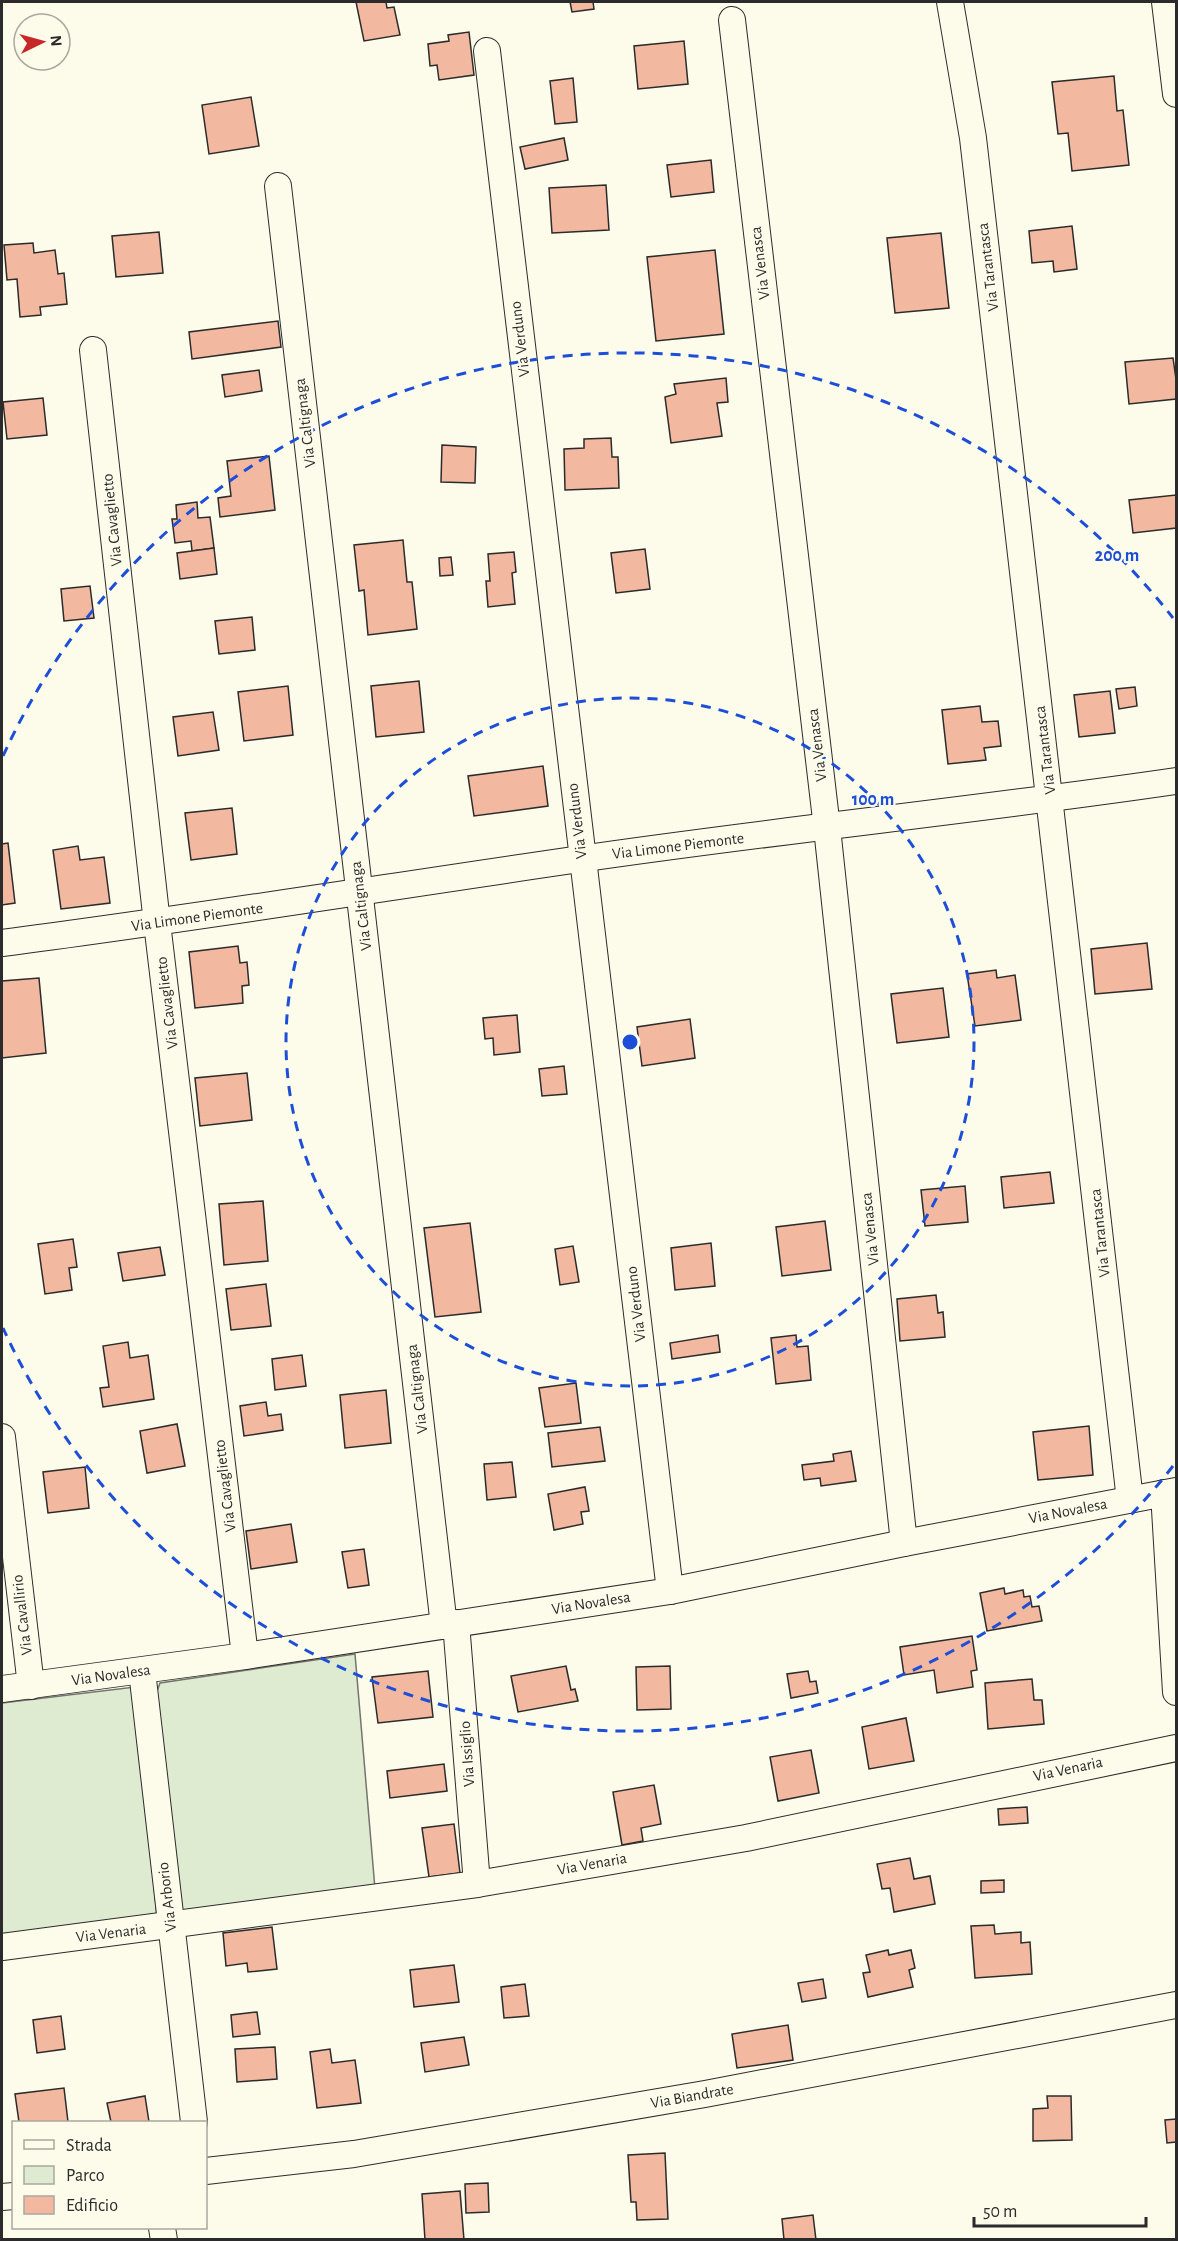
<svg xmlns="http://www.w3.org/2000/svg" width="1178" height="2241" viewBox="0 0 1178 2241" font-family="'Alegreya Sans',sans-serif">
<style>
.green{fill:#deebd1;stroke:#74746e;stroke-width:1.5}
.building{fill:#f2b8a0;stroke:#2b2b2b;stroke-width:1.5}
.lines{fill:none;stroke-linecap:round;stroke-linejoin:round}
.minor-casing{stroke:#2b2b2b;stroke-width:28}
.minor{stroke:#fdfbea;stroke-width:26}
.ring{fill:none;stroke:#1d4ed8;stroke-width:3;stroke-dasharray:10 8}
.labels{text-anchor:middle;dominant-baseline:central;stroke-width:4.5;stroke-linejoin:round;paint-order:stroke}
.street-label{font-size:16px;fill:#2b2b2b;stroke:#fdfbea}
.centre{fill:#1d4ed8;stroke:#fdfbea;stroke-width:3}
.ring-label{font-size:18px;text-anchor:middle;font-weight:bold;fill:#1d4ed8;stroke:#fdfbea;stroke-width:4.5;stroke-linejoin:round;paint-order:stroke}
</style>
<rect width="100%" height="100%" fill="#fdfbea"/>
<g class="green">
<polygon points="355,1654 375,1889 179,1911 156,1694 160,1683"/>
<polygon points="135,1687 157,1917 2,1935 2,1703"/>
</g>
<g class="building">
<polygon points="356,2 386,2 387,8 394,7 400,35 364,41"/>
<polygon points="570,2 593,2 594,9 572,12"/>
<polygon points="469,32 474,75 439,80 437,65 430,66 428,44 449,41 448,35"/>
<polygon points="684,41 688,84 638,89 634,46"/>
<polygon points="1114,76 1117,111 1123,110 1129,165 1072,171 1068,133 1058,134 1052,82"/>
<polygon points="573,78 577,122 555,124 550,81"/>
<polygon points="251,97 259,146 209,154 202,105"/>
<polygon points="564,138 568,160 525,169 520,147"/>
<polygon points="711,160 714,192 671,197 667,165"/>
<polygon points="606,185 609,230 552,233 549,188"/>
<polygon points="1072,226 1077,269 1054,272 1053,261 1032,263 1029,231"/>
<polygon points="159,232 163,273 116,277 112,236"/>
<polygon points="941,233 949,308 895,313 887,238"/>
<polygon points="33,243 34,253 55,250 58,274 64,273 67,304 40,307 41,315 20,317 17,279 7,280 4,245"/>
<polygon points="715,250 724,334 656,341 647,257"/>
<polygon points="278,321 281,347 192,359 189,332"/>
<polygon points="1173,358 1176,379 1176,399 1129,404 1125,362"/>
<polygon points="259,370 262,391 225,397 222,375"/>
<polygon points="726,378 728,402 717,403 722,436 671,443 665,397 676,394 674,384"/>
<polygon points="43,398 47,435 7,439 3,402"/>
<polygon points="611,438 612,457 618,457 619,488 565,490 564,449 584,448 584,439"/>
<polygon points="442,445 476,447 475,483 441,482"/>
<polygon points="269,456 275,510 220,517 218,498 231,496 227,461"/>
<polygon points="1176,495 1176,528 1133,533 1129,500"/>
<polygon points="197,502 198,518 210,517 214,548 192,551 191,541 175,543 172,519 177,519 176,505"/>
<polygon points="403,540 407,582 412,582 417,629 368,635 364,590 359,591 354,545"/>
<polygon points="214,548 217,574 180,579 177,553"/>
<polygon points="645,549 650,589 616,593 611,553"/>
<polygon points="514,552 516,572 512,573 515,604 488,607 486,581 490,581 488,554"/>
<polygon points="451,557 453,575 440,576 439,558"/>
<polygon points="90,586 94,618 64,621 61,589"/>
<polygon points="252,617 255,650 219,654 215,621"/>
<polygon points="419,681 424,732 376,737 371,686"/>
<polygon points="288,686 293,735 244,741 238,692"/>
<polygon points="1135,687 1137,706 1119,709 1116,689"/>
<polygon points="1110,691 1115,733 1079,737 1074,695"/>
<polygon points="980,706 982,722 998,721 1001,746 984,748 986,760 948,764 942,710"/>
<polygon points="213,712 219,750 178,756 173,717"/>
<polygon points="543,766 548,806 474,816 468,776"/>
<polygon points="232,808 237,854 191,860 185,813"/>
<polygon points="8,843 15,903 2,905 2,844"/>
<polygon points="78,846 80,860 104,857 110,903 61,909 53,850"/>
<polygon points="1147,943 1152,989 1095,994 1091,949"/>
<polygon points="238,946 240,963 247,962 249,985 242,986 243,1003 195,1008 189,952"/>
<polygon points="996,970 997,978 1015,975 1021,1020 975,1026 967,974"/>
<polygon points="39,978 46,1053 2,1058 2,981"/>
<polygon points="943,988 949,1037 897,1043 891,994"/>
<polygon points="517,1015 520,1052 494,1055 493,1038 485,1039 483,1018"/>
<polygon points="690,1019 695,1058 642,1066 637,1027"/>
<polygon points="564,1066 567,1094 542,1096 539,1069"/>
<polygon points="247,1073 252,1120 200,1126 195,1078"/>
<polygon points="1050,1172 1054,1203 1004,1208 1001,1177"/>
<polygon points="965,1186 968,1222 925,1226 921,1190"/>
<polygon points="263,1201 268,1261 224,1265 219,1204"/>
<polygon points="825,1221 831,1270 782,1276 776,1227"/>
<polygon points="470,1223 481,1312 435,1317 424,1228"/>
<polygon points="73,1239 77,1267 69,1268 72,1290 45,1294 38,1244"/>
<polygon points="711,1243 715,1286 675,1290 671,1248"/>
<polygon points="573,1246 579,1282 560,1285 555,1249"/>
<polygon points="160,1247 165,1275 123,1281 118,1253"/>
<polygon points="266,1284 271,1326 231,1330 226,1289"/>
<polygon points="936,1295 938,1313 943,1312 945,1337 900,1341 897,1299"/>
<polygon points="718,1335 720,1352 672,1359 670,1343"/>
<polygon points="796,1335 797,1347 808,1346 811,1380 776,1384 771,1338"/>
<polygon points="128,1342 130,1358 148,1355 154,1399 103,1407 100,1388 109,1387 103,1346"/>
<polygon points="302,1355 306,1386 275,1390 272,1359"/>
<polygon points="576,1383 581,1423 545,1427 539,1388"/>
<polygon points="386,1390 391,1443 345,1448 340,1395"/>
<polygon points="266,1402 268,1416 281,1414 283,1430 244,1436 240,1406"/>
<polygon points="177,1424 185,1466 147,1473 140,1431"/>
<polygon points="1089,1426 1093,1475 1038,1480 1033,1432"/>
<polygon points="600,1427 605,1461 552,1467 548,1433"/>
<polygon points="851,1451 856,1481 821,1486 820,1478 804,1480 802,1465 834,1461 833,1454"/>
<polygon points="512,1462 516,1497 487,1500 484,1464"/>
<polygon points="85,1467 89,1508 48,1513 43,1472"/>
<polygon points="585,1487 589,1511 581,1512 583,1524 554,1530 548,1494"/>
<polygon points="291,1524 297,1562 251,1569 246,1531"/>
<polygon points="364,1549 369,1585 348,1588 342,1552"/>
<polygon points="1004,1588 1005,1594 1023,1590 1024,1597 1030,1596 1032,1607 1039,1606 1042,1621 987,1631 980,1593"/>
<polygon points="972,1636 977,1670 971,1671 973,1687 937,1693 934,1670 904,1675 900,1647"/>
<polygon points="566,1666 571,1690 575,1689 578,1701 518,1712 511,1676"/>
<polygon points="670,1666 671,1709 637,1710 636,1667"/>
<polygon points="428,1671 433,1717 378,1723 372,1677"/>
<polygon points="808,1671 810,1682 816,1681 818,1693 791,1698 787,1674"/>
<polygon points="1032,1679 1034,1700 1042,1700 1044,1724 988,1729 985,1683"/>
<polygon points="906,1718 914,1761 869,1769 862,1727"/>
<polygon points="811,1750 819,1793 778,1801 770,1757"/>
<polygon points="444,1764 447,1791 390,1798 387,1771"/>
<polygon points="654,1785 661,1824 641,1828 643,1841 622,1845 613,1792"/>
<polygon points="1027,1807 1028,1823 999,1825 998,1809"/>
<polygon points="454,1824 460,1873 429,1877 422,1828"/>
<polygon points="910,1858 914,1879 930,1876 935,1904 894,1912 890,1888 882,1889 877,1864"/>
<polygon points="1004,1880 1004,1892 981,1893 981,1881"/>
<polygon points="994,1925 995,1934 1021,1932 1021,1943 1030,1942 1032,1974 975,1978 971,1926"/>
<polygon points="272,1927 277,1969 248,1972 247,1963 226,1966 223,1933"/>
<polygon points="888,1950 889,1955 911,1950 915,1968 909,1970 913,1987 868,1997 863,1973 870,1972 866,1955"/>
<polygon points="454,1965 459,2002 414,2007 410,1970"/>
<polygon points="823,1979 826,1998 802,2002 798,1983"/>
<polygon points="525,1984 529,2016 504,2018 501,1987"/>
<polygon points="257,2012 260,2034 233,2037 231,2015"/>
<polygon points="61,2016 65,2049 37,2053 33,2020"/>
<polygon points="788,2025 793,2060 737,2068 732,2034"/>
<polygon points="464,2037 469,2065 425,2072 421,2043"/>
<polygon points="275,2047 277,2079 237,2082 235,2049"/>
<polygon points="330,2049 332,2063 355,2060 361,2103 317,2108 310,2052"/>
<polygon points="64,2088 68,2122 19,2122 15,2094"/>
<polygon points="145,2096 149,2122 111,2122 107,2103"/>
<polygon points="1047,2096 1071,2096 1072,2140 1033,2141 1033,2109 1048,2108"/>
<polygon points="1176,2119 1176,2142 1167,2143 1165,2120"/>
<polygon points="665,2153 668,2219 637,2220 636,2202 631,2202 628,2155"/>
<polygon points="488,2183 489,2212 466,2213 465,2184"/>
<polygon points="460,2191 464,2240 425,2240 422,2194"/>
<polygon points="813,2215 816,2240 784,2240 782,2219"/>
</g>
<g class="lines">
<g class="minor-casing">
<g id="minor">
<polyline points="950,2 973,138 1130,1500"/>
<polyline points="1165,2 1176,94"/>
<polyline points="732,20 827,828 904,1543"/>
<polyline points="487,51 670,1591"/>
<polyline points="278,186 444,1626"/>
<polyline points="93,350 157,923 245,1656"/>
<path d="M2,943C195,918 387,887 580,859C778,830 978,810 1176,781"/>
<polyline points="2,1437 31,1686"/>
<polyline points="1164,1493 1176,1692"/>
<polyline points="456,1623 477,1884"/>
<polyline points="142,1671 194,2122"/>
<polyline points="2,1689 245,1656 670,1591 904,1543 1176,1491"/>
<polyline points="2,1947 477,1884 746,1838 1176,1748"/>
<polyline points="206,2171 354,2154 705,2094 1176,2005"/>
<polyline points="2,2197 14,2196"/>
<polyline points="162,2228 164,2240"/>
</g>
</g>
<use href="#minor" class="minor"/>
</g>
<g class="ring">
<circle cx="630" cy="1042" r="344"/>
<path d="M1173 1466A689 689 0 0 1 3 1328M3 756A689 689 0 0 1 1173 618"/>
</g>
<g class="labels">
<g class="street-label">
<text transform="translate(760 263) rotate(-97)">Via Venasca</text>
<text transform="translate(988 267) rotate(-97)">Via Tarantasca</text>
<text transform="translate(520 339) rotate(-97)">Via Verduno</text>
<text transform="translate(305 423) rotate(-97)">Via Caltignaga</text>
<text transform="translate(112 520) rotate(-96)">Via Cavaglietto</text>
<text transform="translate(817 745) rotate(-97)">Via Venasca</text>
<text transform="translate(1045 750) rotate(-97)">Via Tarantasca</text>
<text transform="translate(577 821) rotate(-97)">Via Verduno</text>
<text transform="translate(678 846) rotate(-7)">Via Limone Piemonte</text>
<text transform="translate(361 906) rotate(-97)">Via Caltignaga</text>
<text transform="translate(197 917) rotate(-8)">Via Limone Piemonte</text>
<text transform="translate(167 1003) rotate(-97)">Via Cavaglietto</text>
<text transform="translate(870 1229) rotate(-96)">Via Venasca</text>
<text transform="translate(1100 1233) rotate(-96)">Via Tarantasca</text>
<text transform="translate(636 1304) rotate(-97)">Via Verduno</text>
<text transform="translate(417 1389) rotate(-97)">Via Caltignaga</text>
<text transform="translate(225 1486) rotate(-97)">Via Cavaglietto</text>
<text transform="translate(1068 1511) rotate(-11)">Via Novalesa</text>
<text transform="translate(591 1603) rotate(-9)">Via Novalesa</text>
<text transform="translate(22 1615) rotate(-97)">Via Cavallirio</text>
<text transform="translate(111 1675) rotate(-8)">Via Novalesa</text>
<text transform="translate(467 1754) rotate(-94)">Via Issiglio</text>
<text transform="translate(1068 1769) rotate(-12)">Via Venaria</text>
<text transform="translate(592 1864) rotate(-10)">Via Venaria</text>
<text transform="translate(167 1897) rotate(-97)">Via Arborio</text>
<text transform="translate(111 1933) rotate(-7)">Via Venaria</text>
<text transform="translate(692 2096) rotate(-10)">Via Biandrate</text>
</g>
</g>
<circle cx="630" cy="1042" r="9" class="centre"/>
<g class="ring-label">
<text x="1117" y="561">200 m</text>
<text x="873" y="805">100 m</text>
</g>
<rect width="1178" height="2241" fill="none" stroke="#2b2b2b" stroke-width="6"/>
<rect x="12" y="2121" width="195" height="108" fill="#fdfbea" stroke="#a9a89e" stroke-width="1.5"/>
<rect x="24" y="2140" width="30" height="9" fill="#fdfbea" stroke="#a9a89e" stroke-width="1.5"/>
<text x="66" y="2151" font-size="18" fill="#2b2b2b">Strada</text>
<rect x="24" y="2166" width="30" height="18" fill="#deebd1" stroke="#a9a89e" stroke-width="1.5"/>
<text x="66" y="2181" font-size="18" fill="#2b2b2b">Parco</text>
<rect x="24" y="2196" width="30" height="18" fill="#f2b8a0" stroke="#a9a89e" stroke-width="1.5"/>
<text x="66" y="2211" font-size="18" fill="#2b2b2b">Edificio</text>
<g transform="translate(42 42) rotate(85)"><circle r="28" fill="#fdfbea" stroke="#a9a89e" stroke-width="1.5"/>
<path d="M0-4.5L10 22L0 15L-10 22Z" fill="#c62828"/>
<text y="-9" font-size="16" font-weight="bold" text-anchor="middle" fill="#2b2b2b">N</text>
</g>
<path d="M974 2217v9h172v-9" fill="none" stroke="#2b2b2b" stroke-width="3"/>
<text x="983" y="2217" font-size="18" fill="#2b2b2b" stroke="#fdfbea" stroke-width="4.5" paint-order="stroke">50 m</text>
</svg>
